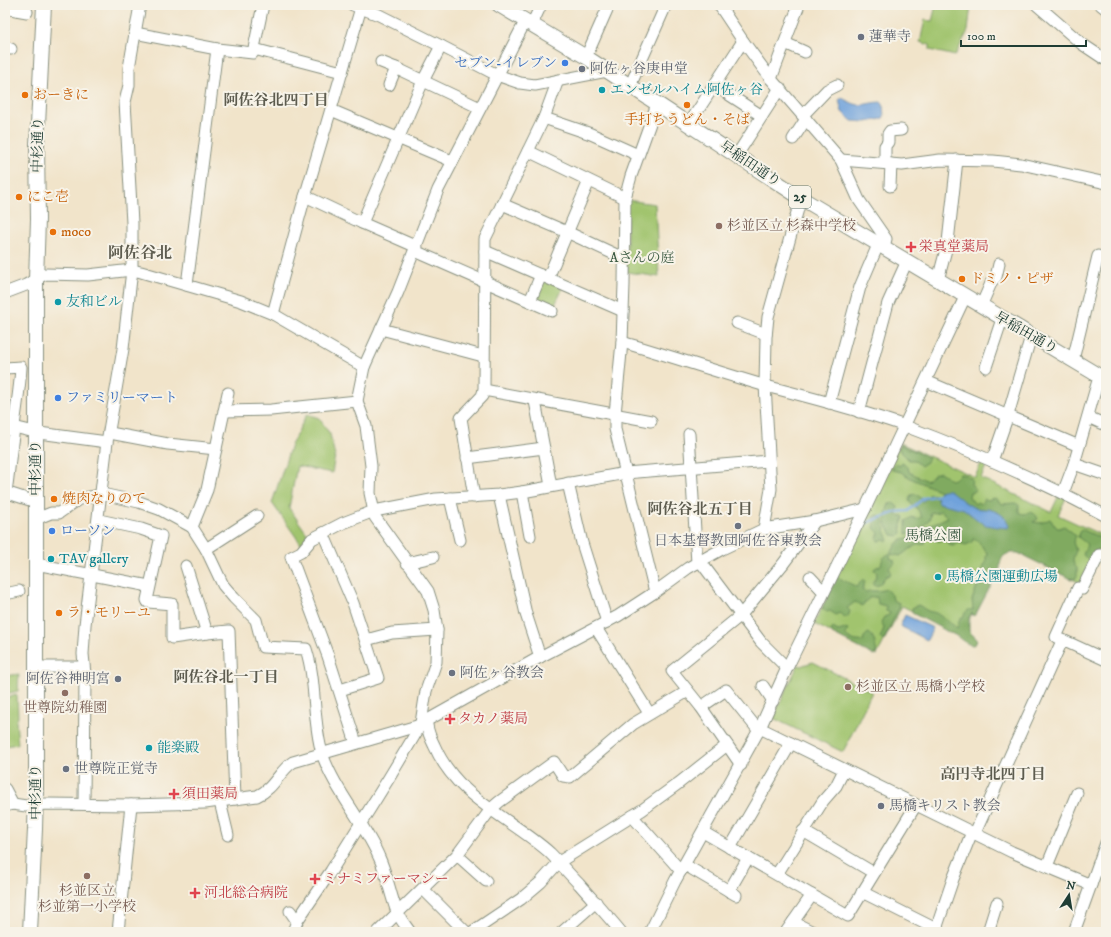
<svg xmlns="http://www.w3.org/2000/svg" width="1111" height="937" viewBox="0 0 1111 937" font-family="'IM FELL DW Pica','Noto Serif JP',serif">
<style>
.green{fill:#a1c46e;stroke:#608051}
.forest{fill:#80aa61;stroke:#50744a}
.water{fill:#70a2db;stroke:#487088}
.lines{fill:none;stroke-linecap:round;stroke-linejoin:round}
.stream{stroke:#70a2db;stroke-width:2.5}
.minor-casing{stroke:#88907f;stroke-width:13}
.major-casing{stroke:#88907f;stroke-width:16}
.minor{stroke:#fff;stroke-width:11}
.major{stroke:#fff;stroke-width:14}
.worship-dot{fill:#6b7280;stroke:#f7f3e8;stroke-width:1.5}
.shop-dot{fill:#3f7fe0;stroke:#f7f3e8;stroke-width:1.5}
.culture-dot{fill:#0f9aa8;stroke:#f7f3e8;stroke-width:1.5}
.food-dot{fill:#e8710a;stroke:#f7f3e8;stroke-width:1.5}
.education-dot{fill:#8d6e63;stroke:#f7f3e8;stroke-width:1.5}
.health-dot{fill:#e0444e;stroke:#f7f3e8;stroke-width:1.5}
.labels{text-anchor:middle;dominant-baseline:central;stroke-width:4;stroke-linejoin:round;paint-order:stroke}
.shield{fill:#f7f3e8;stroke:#60746a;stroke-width:1}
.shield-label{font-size:13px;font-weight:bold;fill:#1f3d34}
.worship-label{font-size:14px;fill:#5b616d;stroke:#f7f3e8;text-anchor:start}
.shop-label{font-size:14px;fill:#366cbe;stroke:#f7f3e8;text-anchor:start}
.culture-label{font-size:14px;fill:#0d838f;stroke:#f7f3e8;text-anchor:start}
.food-label{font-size:14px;fill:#c56008;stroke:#f7f3e8;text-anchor:start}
.street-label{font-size:14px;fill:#1f3d34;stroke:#f7f3e8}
.education-label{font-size:14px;fill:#785e54;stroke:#f7f3e8;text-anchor:start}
.health-label{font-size:14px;fill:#be3a42;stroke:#f7f3e8;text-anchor:start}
.park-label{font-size:14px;fill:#395840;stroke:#f7f3e8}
.neighbourhood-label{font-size:15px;font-weight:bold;fill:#5d5c4f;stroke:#f7f3e8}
.quarter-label{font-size:16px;font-weight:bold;fill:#5d5c4f;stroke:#f7f3e8}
</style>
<rect width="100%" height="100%" fill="#f7f3e8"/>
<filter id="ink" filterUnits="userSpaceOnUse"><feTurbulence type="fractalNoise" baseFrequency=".025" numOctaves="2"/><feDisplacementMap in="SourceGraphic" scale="8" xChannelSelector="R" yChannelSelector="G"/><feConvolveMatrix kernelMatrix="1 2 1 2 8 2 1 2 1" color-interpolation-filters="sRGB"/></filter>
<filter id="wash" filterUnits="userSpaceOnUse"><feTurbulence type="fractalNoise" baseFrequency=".012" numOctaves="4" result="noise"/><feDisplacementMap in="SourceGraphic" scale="16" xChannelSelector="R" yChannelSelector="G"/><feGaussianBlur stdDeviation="0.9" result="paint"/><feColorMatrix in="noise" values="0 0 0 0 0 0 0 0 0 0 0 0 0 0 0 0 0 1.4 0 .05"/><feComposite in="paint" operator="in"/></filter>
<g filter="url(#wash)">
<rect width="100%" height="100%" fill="#f1e4ca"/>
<g class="green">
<polygon points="936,5 971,5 968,31 955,56 930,50 930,45 920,42 925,20 932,21"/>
<polygon points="627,200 655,204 659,277 627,272"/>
<polygon points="542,278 563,288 553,309 532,300"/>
<polygon points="307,414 319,418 330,434 335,456 332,473 297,466 289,508 308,535 301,544 272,503 291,445"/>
<polygon points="900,443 975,477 982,461 987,464 981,478 1051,512 1059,495 1066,498 1058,515 1106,537 1106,550 1080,583 1006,546 961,635 902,606 877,655 814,624"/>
<polygon points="813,662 872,692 843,752 773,718 798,665 802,666 803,665"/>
<polygon points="19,674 18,691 5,694 5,676"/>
<polygon points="17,695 18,717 16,721 18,744 5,746 5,698"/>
</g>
<g class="forest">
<polygon points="901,445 929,458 927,462 921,466 914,460 909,460 900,451 898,446"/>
<path d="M902,463L908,467L909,472L927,481L934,474L940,472L946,476L950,480L955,479L960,474L966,475L972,479L971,484L976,490L974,492H970L969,497L975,504L977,502L981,504L984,499L989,500C996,495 997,501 1003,504L1015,503L1019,505V512C1023,515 1025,514 1029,512C1034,513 1036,514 1038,519L1033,522L1041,523L1050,519L1057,528H1060L1064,526L1073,533L1076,536L1073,542L1076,551C1073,557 1071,563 1077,568V576L1075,579L1069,578L1018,553C1007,552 1000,555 1000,568L976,614L973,616L972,613L969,617V631L977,639L976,643L973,645C965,644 961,639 955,635C951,633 947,632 943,629L912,613V608L918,605C921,606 924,609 926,610C929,612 933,612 936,613C940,616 955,625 957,629L960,618L963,617C964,613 968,608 973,610L972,600L977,586L983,580L981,571L986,562V557L987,553L977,540L973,539L972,542L966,545L959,543L953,546L949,545L946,541H938L926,537L925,544L916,545L900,556L891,554L890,558L894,560C896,565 892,564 889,568L891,571L890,575L886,576L879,585L875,586L873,583L877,575L876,571L874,570L875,568L881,565C883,555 886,557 892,551C894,549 895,545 897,543C902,538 908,538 914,536C917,534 917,531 920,530C929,525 938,522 948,517L941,511L935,513L931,512C930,514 931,516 930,518C928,524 912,535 906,534V521L912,517L916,519L922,517L916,507L911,504L909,500L911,495L916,494L920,497L922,501H924L930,494L935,495L936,498L940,500L943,505C953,500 963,507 971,512L970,515L978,512L946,493L912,479L901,472L892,470V467L896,464L900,466Z"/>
<path d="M893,503L898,507L896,515L903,516L904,518L901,525L902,533L899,536L892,535C891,531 887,528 886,523C884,518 887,509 889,504Z"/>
<path d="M878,515C885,518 883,524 885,530C886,534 888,535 888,540L886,541L883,540L878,541L877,538L879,533L874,528L875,523L873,518L874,516Z"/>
<polygon points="1081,529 1103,539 1103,547 1094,552 1089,561 1083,555 1087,544 1078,537 1079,532"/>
<path d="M837,577L857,587L862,580H864L865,582L862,590L866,592C873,589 878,593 885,589L892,595L893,600L899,603L900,606L883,641L880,638L884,628L881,622L884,617L889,615L890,613L886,611V606L878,604L877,597L869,598L862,606L855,602L847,608L850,611L848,617H845L839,613L836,615L830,611L827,612L822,608Z"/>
<path d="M833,628L838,631L846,629L848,630L845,634C850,640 856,642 863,641L864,637L868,633C876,636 874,645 877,652L873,655L832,634L831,630Z"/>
</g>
<g class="water">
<path d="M842,98C848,101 854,105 861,105C867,104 874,102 881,102L883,104L884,117L882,119L866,122L852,121L842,112L839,100Z"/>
<path d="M943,490H949C958,496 965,504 975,508C979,509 984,509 988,509C997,511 1007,516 1009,526L1008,528L997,527L986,525L979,521L964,509L939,503L937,501L939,492Z"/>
<polygon points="905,615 933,628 927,640 900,626"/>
</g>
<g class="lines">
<polyline class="stream" points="863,524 896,512 908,511 924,498 940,495"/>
</g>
</g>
<g filter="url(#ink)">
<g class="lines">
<g class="minor-casing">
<g id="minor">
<polyline points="353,5 379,15 441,46 423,81 362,223"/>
<polyline points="719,5 743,41 771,79 841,160 859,200 886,239 884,247"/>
<polyline points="1037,5 1082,44 1106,60"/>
<polyline points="1101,5 1106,9"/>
<polyline points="5,8 27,12"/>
<polyline points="532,24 541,5"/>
<polyline points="135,33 217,49 253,53 263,5"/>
<polyline points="785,43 805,52"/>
<polyline points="441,46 497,75 520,83 535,85 607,71"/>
<polyline points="5,47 11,49"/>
<polyline points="254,49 342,72"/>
<polyline points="586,57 609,5"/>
<polyline points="381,62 396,68 480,108"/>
<polyline points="771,79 799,5"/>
<polyline points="389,85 396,68"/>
<polyline points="714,85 762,116 780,88"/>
<polyline points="630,86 666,5"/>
<polyline points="331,110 452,161"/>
<polyline points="803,115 827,90 837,85"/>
<polyline points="544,118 591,134 638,155"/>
<polyline points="689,124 743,41"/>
<polyline points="793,139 806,119"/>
<polyline points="528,151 625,198"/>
<polyline points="737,155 762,116"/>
<polyline points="841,160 902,165 940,160 993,161 1021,164 1106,183"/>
<polyline points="885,163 885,146 888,142 888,134 890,131 901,130"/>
<polyline points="890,186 891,164"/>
<polyline points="305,196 362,223 417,247"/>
<polyline points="502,204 567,232 625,259"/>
<polyline points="415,251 552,311"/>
<polyline points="485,251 623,311"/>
<polyline points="548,278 589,181"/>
<polyline points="938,280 948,242 957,160"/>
<polyline points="187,285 217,49"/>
<polyline points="5,293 26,285 45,274 88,275 132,270 141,272 241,301 273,314 364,367"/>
<polyline points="530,301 541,275"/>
<polyline points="981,306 992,281 996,277 999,264"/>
<polyline points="273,314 302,207 360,11 363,5"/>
<polyline points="737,323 766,334"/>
<polyline points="381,329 483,356"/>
<path d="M622,342C670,356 718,372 766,386C812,398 860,410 905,426C974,452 1042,481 1106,516"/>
<polyline points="1073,360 1098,256"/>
<polyline points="986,367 1002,319"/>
<path d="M5,368L21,367C20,390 15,413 13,436C10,455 9,473 6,492"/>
<polyline points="926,381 1079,446"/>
<polyline points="484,390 651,421"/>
<polyline points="535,401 551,486"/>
<polyline points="829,403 860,287 878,245"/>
<polyline points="224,411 271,410 357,401"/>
<polyline points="859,412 888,303 907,261"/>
<polyline points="1088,417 1106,425"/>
<polyline points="5,425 39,433 107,442"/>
<polyline points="110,433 168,444 216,449"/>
<polyline points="689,434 697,563"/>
<polyline points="467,458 544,448"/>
<polyline points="992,461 1008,415 1031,336"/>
<polyline points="1074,464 1106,475"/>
<polyline points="568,483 582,543 607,622"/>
<polyline points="5,492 36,502"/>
<polyline points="522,492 530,536"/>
<polyline points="1063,493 1074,464 1099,377"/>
<path d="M102,494L139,502L159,509L192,527L206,549L223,585L234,598L256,620L263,647L306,649C317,683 312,719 322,753C333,788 364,822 379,857C387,874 390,894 397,912C400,919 406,926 410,932"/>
<polyline points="499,495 526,614 540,657"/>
<polyline points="474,497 461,418 482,396 484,390 485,239 544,118 558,80"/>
<polyline points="450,498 460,540"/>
<polyline points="36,519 51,513 59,513 79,499 101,495"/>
<polyline points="99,520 141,529 161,536 147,600 148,602 172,604 172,638 207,633 229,631 235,799"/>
<polyline points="192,527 207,490 228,393"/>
<polyline points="764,529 771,489 765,385 766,337 768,317 801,198"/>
<polyline points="323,533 353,603 378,678 340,690"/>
<polyline points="206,549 257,516"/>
<polyline points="1106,555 1099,555 1082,589 1078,588 1056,637 1106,660"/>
<polyline points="700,561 761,642 787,668"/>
<polyline points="407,563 433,557"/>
<polyline points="36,564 149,586"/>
<polyline points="186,566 207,633"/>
<polyline points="810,577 824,592"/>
<polyline points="655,592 615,429 615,414 622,342 624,284 625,198 631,176 657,104"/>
<polyline points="5,594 19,591"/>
<polyline points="596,628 649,713"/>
<polyline points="366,640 392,633 437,630"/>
<polyline points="36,667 83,667"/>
<polyline points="763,686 773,701"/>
<polyline points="701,707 726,690 759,731"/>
<path d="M421,723L427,725C428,733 431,739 434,745C457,799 510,817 550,853C560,863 569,874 579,884C593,900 608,916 621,932"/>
<polyline points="760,728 1012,852 1091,885"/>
<polyline points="356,743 328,656 291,557 301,552 312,539 343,523 374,511 436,499 499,495 522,492 626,473 769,461"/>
<polyline points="741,765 701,707 672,671 740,616 783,564 815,521"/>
<polyline points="5,789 13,804"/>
<polyline points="220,802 228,835"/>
<polyline points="84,804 85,674 83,654 85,625 107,442 123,349 132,270 132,223 125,102 129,85 129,68 140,5"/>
<path d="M5,806L13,804L26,806L46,804L131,805L205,803L257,796C274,789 279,771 293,762L417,726L540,657L618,616L655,592L688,568L722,549L764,529L815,521L865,509"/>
<polyline points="632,816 681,871"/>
<polyline points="803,831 874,873"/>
<polyline points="703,832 848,916 916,805"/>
<polyline points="975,833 1062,641"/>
<polyline points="730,848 791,743"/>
<polyline points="457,855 486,881"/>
<polyline points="685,865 736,895"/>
<polyline points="1047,866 1077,793"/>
<polyline points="777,874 823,801 836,786 844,770"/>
<polyline points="423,889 466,932"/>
<polyline points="729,891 748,858"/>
<polyline points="862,892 936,929"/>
<polyline points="290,911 297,921"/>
<polyline points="793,922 813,932"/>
<polyline points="118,932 131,805"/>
<polyline points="293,932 297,921 331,871 389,778 416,733 421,723 426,691 436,662 437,630 434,610 428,591 375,517 370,493 371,466 366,426 357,401 364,367 398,292 438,190 526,20"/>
<polyline points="378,932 457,855 491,809 499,802 554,762 563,776 570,777 633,724 688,691"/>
<polyline points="472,932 521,899 541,882 559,862 642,810 679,783 727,745"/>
<polyline points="562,932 596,902"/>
<polyline points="650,932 675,881 760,728 787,668 865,509 965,297"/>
<polyline points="786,932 812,895"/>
<polyline points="935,932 953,879 972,832"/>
<polyline points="988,932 997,903"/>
<polyline points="1074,932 1106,843"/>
</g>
</g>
<g class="major-casing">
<g id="major">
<polyline points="499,5 586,57 801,198 1106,380"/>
<polyline points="30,932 35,829 36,791 36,280 38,219 37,145 44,5"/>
</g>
</g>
<use href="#minor" class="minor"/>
<use href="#major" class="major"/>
</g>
</g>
<g class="worship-dot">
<circle cx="861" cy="37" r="4"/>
<circle cx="582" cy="69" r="4"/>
<circle cx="738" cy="526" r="4"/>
<circle cx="452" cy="673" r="4"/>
<circle cx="118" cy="679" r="4"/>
<circle cx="66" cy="769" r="4"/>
<circle cx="881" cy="806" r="4"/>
</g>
<g class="shop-dot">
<circle cx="565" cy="63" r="4"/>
<circle cx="58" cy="398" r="4"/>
<circle cx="52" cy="531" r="4"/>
</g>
<g class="culture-dot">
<circle cx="602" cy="90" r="4"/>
<circle cx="58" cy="302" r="4"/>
<circle cx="51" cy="559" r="4"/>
<circle cx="938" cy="577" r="4"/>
<circle cx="149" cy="748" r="4"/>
</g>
<g class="food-dot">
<circle cx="25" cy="95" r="4"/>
<circle cx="687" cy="105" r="4"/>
<circle cx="19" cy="197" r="4"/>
<circle cx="53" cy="232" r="4"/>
<circle cx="962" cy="279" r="4"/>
<circle cx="54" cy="499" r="4"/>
<circle cx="59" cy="613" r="4"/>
</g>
<g class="education-dot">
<circle cx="719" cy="226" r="4"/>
<circle cx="848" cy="687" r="4"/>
<circle cx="65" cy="693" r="4"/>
<circle cx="87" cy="876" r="4"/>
</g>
<g class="health-dot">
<path d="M909 241h4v4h4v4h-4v4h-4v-4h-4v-4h4z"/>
<path d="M448 713h4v4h4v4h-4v4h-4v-4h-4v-4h4z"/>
<path d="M172 788h4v4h4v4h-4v4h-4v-4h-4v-4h4z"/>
<path d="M313 873h4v4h4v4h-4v4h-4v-4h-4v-4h4z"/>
<path d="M193 887h4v4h4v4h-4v4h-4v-4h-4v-4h4z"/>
</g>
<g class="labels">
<rect class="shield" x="789" y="186" width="22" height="22" rx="3"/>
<g class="shield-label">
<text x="800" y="197">25</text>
</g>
<g class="worship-label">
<text x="869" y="37">蓮華寺</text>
<text x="590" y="69">阿佐ヶ谷庚申堂</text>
<text x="738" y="541" text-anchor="middle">日本基督教団阿佐谷東教会</text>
<text x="460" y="673">阿佐ヶ谷教会</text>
<text x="110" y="679" text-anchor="end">阿佐谷神明宮</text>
<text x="74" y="769">世尊院正覚寺</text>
<text x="889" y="806">馬橋キリスト教会</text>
</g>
<g class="shop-label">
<text x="557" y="63" text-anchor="end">セブン-イレブン</text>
<text x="66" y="398">ファミリーマート</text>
<text x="60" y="531">ローソン</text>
</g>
<g class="culture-label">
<text x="610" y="90">エンゼルハイム阿佐ヶ谷</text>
<text x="66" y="302">友和ビル</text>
<text x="59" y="559">TAV gallery</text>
<text x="946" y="577">馬橋公園運動広場</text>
<text x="157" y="748">能楽殿</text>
</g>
<g class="food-label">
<text x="33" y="95">おーきに</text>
<text x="687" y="120" text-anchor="middle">手打ちうどん・そば</text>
<text x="27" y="197">にこ壱</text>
<text x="61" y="232">moco</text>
<text x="970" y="279">ドミノ・ピザ</text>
<text x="62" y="499">焼肉なりのて</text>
<text x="67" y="613">ラ・モリーユ</text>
</g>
<g class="street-label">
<text transform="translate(38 145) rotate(-89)">中杉通り</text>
<text transform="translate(750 164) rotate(34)">早稲田通り</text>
<text transform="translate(1026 333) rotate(30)">早稲田通り</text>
<text transform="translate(36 468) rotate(-90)">中杉通り</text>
<text transform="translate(36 792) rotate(-90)">中杉通り</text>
</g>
<g class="education-label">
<text x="727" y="226">杉並区立 杉森中学校</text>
<text x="856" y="687">杉並区立 馬橋小学校</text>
<text x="65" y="708" text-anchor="middle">世尊院幼稚園</text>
<text x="87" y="891" text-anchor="middle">杉並区立<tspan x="87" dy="16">杉並第一小学校</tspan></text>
</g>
<g class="health-label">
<text x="919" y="247">栄真堂薬局</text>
<text x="458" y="719">タカノ薬局</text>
<text x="182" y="794">須田薬局</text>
<text x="323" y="879">ミナミファーマシー</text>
<text x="204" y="893">河北総合病院</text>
</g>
<g class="park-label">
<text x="642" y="258">Aさんの庭</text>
<text x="933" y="536">馬橋公園</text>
</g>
<g class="neighbourhood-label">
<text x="276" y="100">阿佐谷北四丁目</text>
<text x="700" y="509">阿佐谷北五丁目</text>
<text x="226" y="677">阿佐谷北一丁目</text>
<text x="993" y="774">高円寺北四丁目</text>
</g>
<g class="quarter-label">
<text x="140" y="253">阿佐谷北</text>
</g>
</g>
<rect width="1111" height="937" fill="none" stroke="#f7f3e8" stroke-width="20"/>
<g transform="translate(1069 895) rotate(12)" stroke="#f7f3e8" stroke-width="3" paint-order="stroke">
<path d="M0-3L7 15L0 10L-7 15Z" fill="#1f3d34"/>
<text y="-6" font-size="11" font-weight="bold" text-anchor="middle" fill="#1f3d34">N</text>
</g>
<path d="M961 40v6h125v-6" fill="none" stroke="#1f3d34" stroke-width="2"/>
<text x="967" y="40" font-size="12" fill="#1f3d34" stroke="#f7f3e8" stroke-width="3" paint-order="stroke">100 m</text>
</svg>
